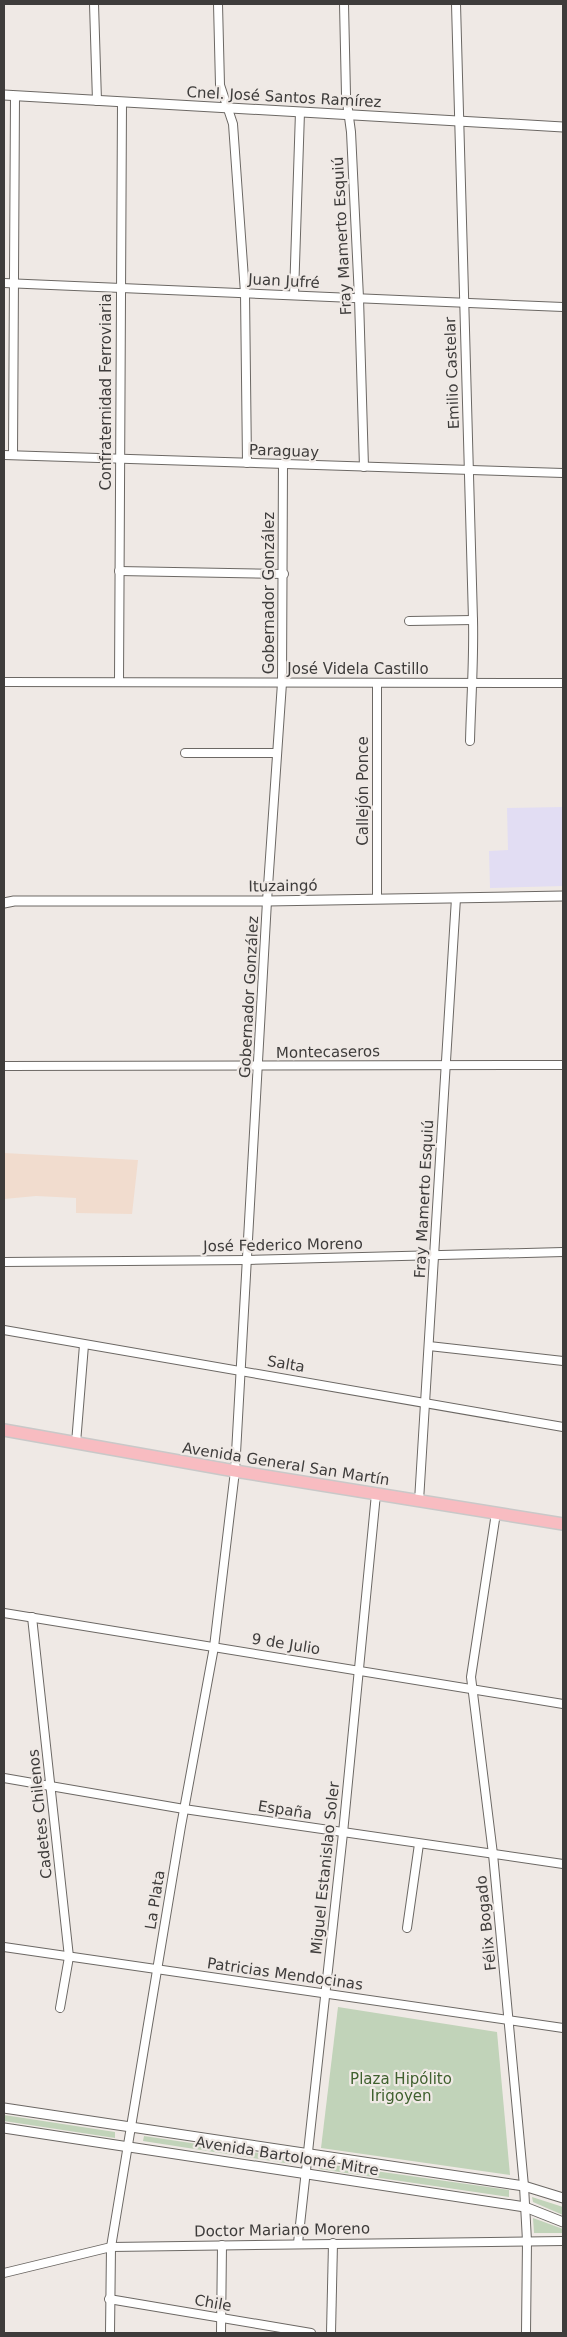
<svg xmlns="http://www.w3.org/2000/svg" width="567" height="2337" viewBox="0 0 567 2337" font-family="'DejaVu Sans',sans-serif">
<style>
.industrial{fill:#f1dcce}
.medical{fill:#e2ddf3}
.green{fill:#c1d3b9}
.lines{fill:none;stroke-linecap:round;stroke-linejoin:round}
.minor-casing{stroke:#6c6864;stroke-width:10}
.tertiary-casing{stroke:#6c6864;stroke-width:11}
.primary-casing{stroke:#c9c8c8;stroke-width:14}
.minor{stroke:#fff;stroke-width:8}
.tertiary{stroke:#fff;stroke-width:9}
.primary{stroke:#f8bcc1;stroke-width:11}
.labels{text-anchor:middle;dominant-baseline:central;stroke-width:4.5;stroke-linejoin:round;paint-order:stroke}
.street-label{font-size:15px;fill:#3e3c3b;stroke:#efe9e5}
.park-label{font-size:15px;fill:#3f602e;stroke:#efe9e5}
</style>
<rect width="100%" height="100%" fill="#efe9e5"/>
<polygon class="industrial" points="4,1153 138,1160 132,1214 76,1213 76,1198 36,1196 4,1199"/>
<polygon class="medical" points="563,807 563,886 490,888 489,851 508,850 507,808"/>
<g class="green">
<polygon points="338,2007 497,2032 510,2175 321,2148"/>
<polygon points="4,2115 115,2132 115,2138 4,2121"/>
<polygon points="144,2136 292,2158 291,2164 143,2141"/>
<polygon points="319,2163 509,2190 509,2197 319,2169"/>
<polygon points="532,2197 563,2207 563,2215 533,2202"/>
<polygon points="533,2218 563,2229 563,2233 534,2233"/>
</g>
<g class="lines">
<g class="minor-casing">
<g id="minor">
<polyline points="94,4 97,101"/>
<polyline points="218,4 220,85 233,124 245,293 247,463"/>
<polyline points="344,4 346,95 351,132 359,298 364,467"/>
<path d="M456,4L473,620C474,660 471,700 470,741"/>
<polyline points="4,283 563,307"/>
<polyline points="294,295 300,112"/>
<polyline points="4,455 563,473"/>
<polyline points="13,455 15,96"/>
<polyline points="119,571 284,574"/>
<polyline points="409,621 473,620"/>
<polyline points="4,682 563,683"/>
<polyline points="119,682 122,102"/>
<polyline points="377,683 377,899"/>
<polyline points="185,753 277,753"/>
<polyline points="4,1066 563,1065"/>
<polyline points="4,1262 248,1260 563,1252"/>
<polyline points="4,1330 563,1427"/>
<polyline points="429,1346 563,1361"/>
<polyline points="76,1443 84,1345"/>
<polyline points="419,1501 456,898"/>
<polyline points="496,1513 471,1677 493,1854 524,2186 527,2241 526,2333"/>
<polyline points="4,1613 563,1704"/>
<polyline points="32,1617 69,1957 60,2008"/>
<polyline points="4,1778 184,1809 563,1864"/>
<polyline points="407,1928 419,1844"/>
<polyline points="4,1947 563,2028"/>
<polyline points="298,2243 343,1833 376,1494"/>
<polyline points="4,2273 111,2247 563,2241"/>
<polyline points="109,2299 311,2333"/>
<polyline points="110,2333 111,2247 181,1826 214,1647 235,1471 267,901 282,683 283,464"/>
<polyline points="221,2333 222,2245"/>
<polyline points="331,2333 333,2243"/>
</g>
</g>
<g class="tertiary-casing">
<g id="tertiary">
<polyline points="4,95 563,127"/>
<polyline points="4,903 14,901 267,901 563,896"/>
<polyline points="4,2108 524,2186 563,2198"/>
<polyline points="4,2128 525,2207 563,2222"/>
</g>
</g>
<g class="primary-casing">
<polyline id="primary" points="4,1430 235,1471 563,1524"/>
</g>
<use href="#minor" class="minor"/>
<use href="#tertiary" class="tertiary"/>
<use href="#primary" class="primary"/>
</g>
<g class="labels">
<g class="street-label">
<text transform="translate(284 97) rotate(3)">Cnel. José Santos Ramírez</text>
<text transform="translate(342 236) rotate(-93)">Fray Mamerto Esquiú</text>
<text transform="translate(284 281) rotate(3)">Juan Jufré</text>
<text transform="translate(452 373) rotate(-92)">Emilio Castelar</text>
<text transform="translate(106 392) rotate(-90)">Confraternidad Ferroviaria</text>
<text transform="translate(284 451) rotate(2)">Paraguay</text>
<text transform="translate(269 593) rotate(-90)">Gobernador González</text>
<text x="358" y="669">José Videla Castillo</text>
<text transform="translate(363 791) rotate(-90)">Callejón Ponce</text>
<text transform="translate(283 886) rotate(-1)">Ituzaingó</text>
<text transform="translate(249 997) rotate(-87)">Gobernador González</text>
<text transform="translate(328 1052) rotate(-1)">Montecaseros</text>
<text transform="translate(424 1199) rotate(-87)">Fray Mamerto Esquiú</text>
<text transform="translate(283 1245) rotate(-1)">José Federico Moreno</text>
<text transform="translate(286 1364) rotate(10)">Salta</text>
<text transform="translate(286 1464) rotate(9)">Avenida General San Martín</text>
<text transform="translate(286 1644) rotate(9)">9 de Julio</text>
<text transform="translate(285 1810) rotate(9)">España</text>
<text transform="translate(40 1814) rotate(-96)">Cadetes Chilenos</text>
<text transform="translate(325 1868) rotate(-84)">Miguel Estanislao Soler</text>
<text transform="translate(155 1900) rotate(-81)">La Plata</text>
<text transform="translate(486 1923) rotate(-96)">Félix Bogado</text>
<text transform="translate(285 1974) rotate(8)">Patricias Mendocinas</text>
<text transform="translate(287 2156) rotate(9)">Avenida Bartolomé Mitre</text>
<text transform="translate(282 2230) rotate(-1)">Doctor Mariano Moreno</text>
<text transform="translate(213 2303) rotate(10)">Chile</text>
</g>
<g class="park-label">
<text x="401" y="2079">Plaza Hipólito<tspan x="401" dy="17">Irigoyen</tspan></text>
</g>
</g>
<rect width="567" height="2337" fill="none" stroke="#3e3c3b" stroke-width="10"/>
</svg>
